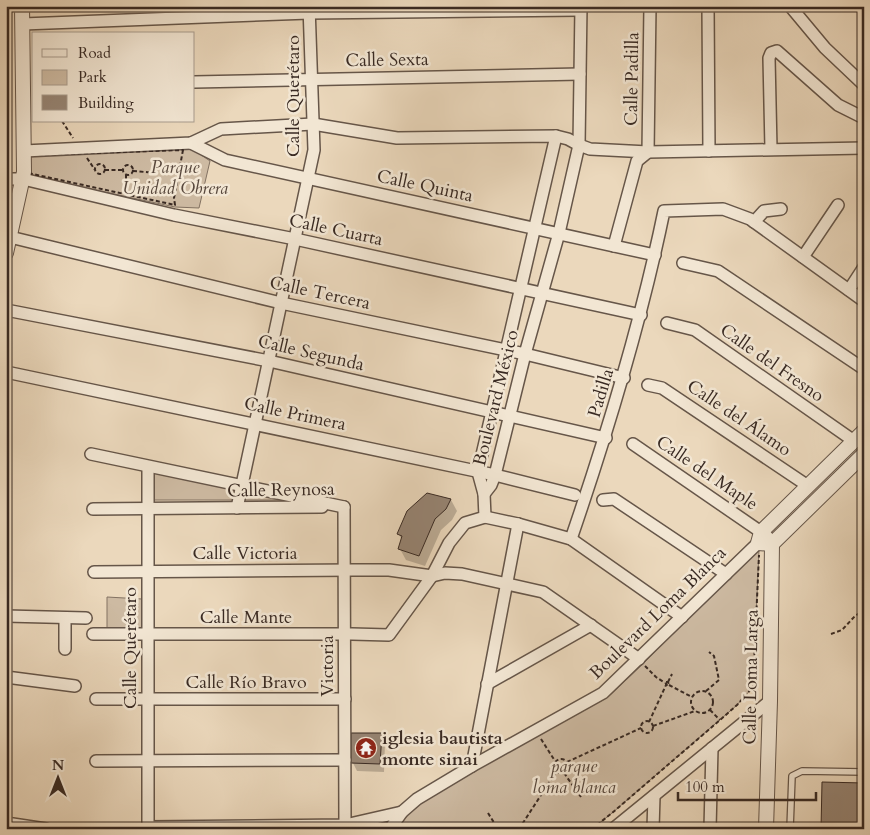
<svg xmlns="http://www.w3.org/2000/svg" width="870" height="835" viewBox="0 0 870 835" font-family="Cardo,serif">
<style>
.green{fill:#cdbaa2;stroke:#837262}
.shadow{fill:#0003}
.building{fill:#968473;stroke:#392a23}
.lines{fill:none;stroke-linecap:round;stroke-linejoin:round}
.service-casing{stroke:#665649;stroke-width:8}
.minor-casing{stroke:#665649;stroke-width:14}
.tertiary-casing{stroke:#665649;stroke-width:16}
.path{stroke:#392a23;stroke-width:2;stroke-dasharray:4 2.5;stroke-linecap:butt}
.service{stroke:#f2e6d3;stroke-width:5.5}
.minor{stroke:#f2e6d3;stroke-width:11}
.tertiary{stroke:#f2e6d3;stroke-width:14}
.labels{text-anchor:middle;dominant-baseline:central;stroke-width:5;stroke-linejoin:round;paint-order:stroke}
.street-label{font-size:18px;fill:#392a23;stroke:#f2e6d3}
.park-label{font-size:18px;font-style:italic;fill:#57473c;stroke:#f2e6d3}
.poi-label{font-size:18px;font-weight:bold;fill:#392a23;stroke:#f2e6d3;text-anchor:start}
</style>
<rect width="100%" height="100%" fill="#ebd8bc"/>
<filter id="stains"><feTurbulence type="fractalNoise" baseFrequency=".004" numOctaves="4"/><feColorMatrix values="0 0 0 0 .2 0 0 0 0 .09 0 0 0 0 .02 0 0 0 .5 -.17"/></filter>
<radialGradient id="worn" r=".72"><stop offset=".6" stop-color="#630" stop-opacity="0"/><stop offset="1" stop-color="#630" stop-opacity=".3"/></radialGradient>
<g class="green">
<polygon points="191,148 210,161 199,208 175,207 29,176 31,153"/>
<polygon points="153,471 299,500 153,500"/>
<polygon points="753,550 759,550 753,687 737,705 612,813 592,829 396,829 404,816 424,798 608,697 644,663"/>
<polygon points="107,597 142,599 142,629 107,629"/>
</g>
<g class="shadow">
<polygon points="427,494 451,500 457,511 452,520 441,530 425,566 406,560 400,549 402,540 398,533"/>
<polygon points="381,735 385,743 384,772 357,771 353,763"/>
</g>
<g class="building">
<polygon points="427,493 451,499 446,509 435,519 419,556 398,549 402,536 397,534 407,511"/>
<polygon points="351,733 382,733 380,764 351,763"/>
<polygon points="822,782 864,783 864,829 821,829"/>
</g>
<g class="lines">
<g class="service-casing">
<polyline id="service" points="790,829 792,776 802,771 864,772"/>
</g>
<g class="minor-casing">
<g id="minor">
<polyline points="708,6 709,151"/>
<polyline points="790,6 825,48 864,85"/>
<polyline points="23,24 309,13 581,10"/>
<polyline points="194,82 580,74"/>
<polyline points="191,143 225,160 655,255"/>
<polyline points="771,149 769,58 771,53 777,51 838,105 864,118"/>
<polyline points="24,151 191,143 221,129 313,124 397,138 556,136 568,139 579,145 590,149 648,152 864,148"/>
<polyline points="6,179 23,179 174,215 295,239 641,315"/>
<polyline points="754,222 764,211 781,209"/>
<polyline points="10,237 281,303 525,354 624,378"/>
<polyline points="614,246 637,161 648,152 650,6"/>
<polyline points="803,257 838,205"/>
<polyline points="683,263 718,271 864,369"/>
<polyline points="849,290 864,267"/>
<polyline points="6,310 269,361 606,438"/>
<polyline points="667,323 695,330 854,441"/>
<polyline points="6,372 495,475 575,495"/>
<polyline points="648,385 662,388 808,486"/>
<polyline points="633,444 761,532"/>
<polyline points="91,454 344,507"/>
<polyline points="148,467 148,829"/>
<polyline points="484,494 491,485 495,475 525,354 559,233 579,145 581,6"/>
<polyline points="603,500 614,499 726,574"/>
<polyline points="344,507 345,825"/>
<polyline points="237,508 314,150 309,6"/>
<polyline points="93,509 322,507"/>
<polyline points="485,517 518,524 571,539 682,617"/>
<path d="M571,539C608,431 641,323 664,211L723,209L750,219L864,301"/>
<polyline points="94,572 354,570 389,570 432,576 445,573 462,574 543,592 639,659"/>
<polyline points="6,616 86,618"/>
<polyline points="93,634 352,634 389,635 432,576 449,543 465,523 485,517 484,494 478,472 556,136"/>
<polyline points="65,649 65,618"/>
<polyline points="6,677 75,686"/>
<polyline points="487,684 591,625"/>
<polyline points="96,699 345,699"/>
<polyline points="96,761 345,760"/>
<polyline points="472,766 518,524"/>
<polyline points="6,823 46,829"/>
<polyline points="147,829 148,827 345,825 402,812"/>
<polyline points="390,829 402,812 417,799 472,766 603,693 758,543"/>
<polyline points="613,829 770,701"/>
<polyline points="653,829 654,796"/>
<polyline points="710,829 712,748"/>
</g>
</g>
<g class="tertiary-casing">
<g id="tertiary">
<polyline points="6,253 24,172 22,6"/>
<polyline points="864,431 761,532 758,543 772,544 864,454"/>
<polyline points="761,532 772,544 770,701 766,829"/>
</g>
</g>
<g class="path">
<polyline points="62,121 73,138"/>
<polygon points="183,150 174,198 175,205 28,173 29,155"/>
<polyline points="87,158 95,170"/>
<circle cx="100" cy="169" r="5"/>
<circle cx="128" cy="170" r="5"/>
<polyline points="105,170 122,170"/>
<polyline points="133,171 157,173"/>
<polyline points="126,192 126,175"/>
<polyline points="831,634 842,630 855,616 864,610"/>
<polyline points="645,666 656,677 665,683"/>
<polygon points="666,682 668,682 669,685 666,685"/>
<polyline points="668,682 672,674"/>
<polyline points="669,685 692,697"/>
<circle cx="702" cy="702" r="11"/>
<polyline points="706,691 719,680 714,656 709,652"/>
<polyline points="710,710 720,720"/>
<circle cx="647" cy="727" r="6"/>
<polyline points="649,722 666,685"/>
<polyline points="653,726 695,711"/>
<polyline points="541,739 555,761"/>
<circle cx="561" cy="766" r="7"/>
<polyline points="567,762 641,728"/>
<polyline points="564,773 581,797"/>
<polyline points="488,813 498,829"/>
<polyline points="519,829 556,772"/>
<polyline points="592,829 612,813 720,720 737,705 753,687 759,555"/>
</g>
<use href="#service" class="service"/>
<use href="#minor" class="minor"/>
<use href="#tertiary" class="tertiary"/>
</g>
<defs>
<g id="temple-disc" transform="scale(1.125)"><circle r="9.5" fill="#8f2418" stroke="#f2e6d3"/><path d="M0-6L5-2H3V0L6.5 2.5H4V6H1.5V3h-3V6H-4V2.5H-6.5L-3 0V-2H-5Z" fill="#fff"/></g>
</defs>
<g fill-rule="evenodd">
<use href="#temple-disc" x="366" y="748"/>
</g>
<g class="labels">
<g class="street-label">
<text transform="translate(387 60) rotate(-1)">Calle Sexta</text>
<text transform="translate(632 79) rotate(-89)">Calle Padilla</text>
<text transform="translate(293 96) rotate(-90)">Calle Querétaro</text>
<text transform="translate(425 186) rotate(12)">Calle Quinta</text>
<text transform="translate(336 230) rotate(12)">Calle Cuarta</text>
<text transform="translate(320 293) rotate(12)">Calle Tercera</text>
<text transform="translate(311 353) rotate(13)">Calle Segunda</text>
<text transform="translate(772 363) rotate(35)">Calle del Fresno</text>
<text transform="translate(601 393) rotate(-73)">Padilla</text>
<text transform="translate(496 398) rotate(-76)">Boulevard México</text>
<text transform="translate(295 414) rotate(12)">Calle Primera</text>
<text transform="translate(739 418) rotate(34)">Calle del Álamo</text>
<text transform="translate(707 473) rotate(34)">Calle del Maple</text>
<text transform="translate(281 490) rotate(-1)">Calle Reynosa</text>
<text x="245" y="553">Calle Victoria</text>
<text transform="translate(658 613) rotate(-44)">Boulevard Loma Blanca</text>
<text x="246" y="617">Calle Mante</text>
<text transform="translate(130 648) rotate(-90)">Calle Querétaro</text>
<text transform="translate(327 666) rotate(-90)">Victoria</text>
<text transform="translate(751 677) rotate(-89)">Calle Loma Larga</text>
<text x="246" y="682">Calle Río Bravo</text>
</g>
<g class="park-label">
<text x="175" y="167">Parque<tspan x="175" dy="21">Unidad Obrera</tspan></text>
<text x="574" y="766">parque<tspan x="574" dy="21">loma blanca</tspan></text>
</g>
<g class="poi-label">
<text x="382" y="738">iglesia bautista<tspan x="382" dy="21">monte sinai</tspan></text>
</g>
</g>
<rect width="870" height="835" fill="none" stroke="#ebd8bc" stroke-width="25"/>
<rect x="8" y="8" width="855" height="820" fill="none" stroke="#392a23" stroke-width="2.5"/>
<rect x="12" y="12" width="845" height="810" fill="none" stroke="#392a23"/>
<rect x="32" y="32" width="162" height="90" fill="#f2e6d3" stroke="#a89b8d"/>
<rect x="42" y="49" width="25" height="8" fill="#f2e6d3" stroke="#a89b8d"/>
<text x="78" y="58" font-size="15" fill="#392a23">Road</text>
<rect x="42" y="70" width="25" height="15" fill="#cdbaa2" stroke="#a89b8d"/>
<text x="78" y="82" font-size="15" fill="#392a23">Park</text>
<rect x="42" y="95" width="25" height="15" fill="#968473" stroke="#a89b8d"/>
<text x="78" y="108" font-size="15" fill="#392a23">Building</text>
<g transform="translate(58 778)" stroke="#f2e6d3" stroke-width="4" paint-order="stroke">
<path d="M0-4L9 19L0 12L-9 19Z" fill="#392a23"/>
<text y="-8" font-size="14" font-weight="bold" text-anchor="middle" fill="#392a23">N</text>
</g>
<path d="M678 792v8h138v-8" fill="none" stroke="#392a23" stroke-width="2.5"/>
<text x="685" y="792" font-size="15" fill="#392a23" stroke="#f2e6d3" stroke-width="4" paint-order="stroke">100 m</text>
<rect width="100%" height="100%" filter="url(#stains)"/>
<rect width="100%" height="100%" fill="url(#worn)"/>
</svg>
